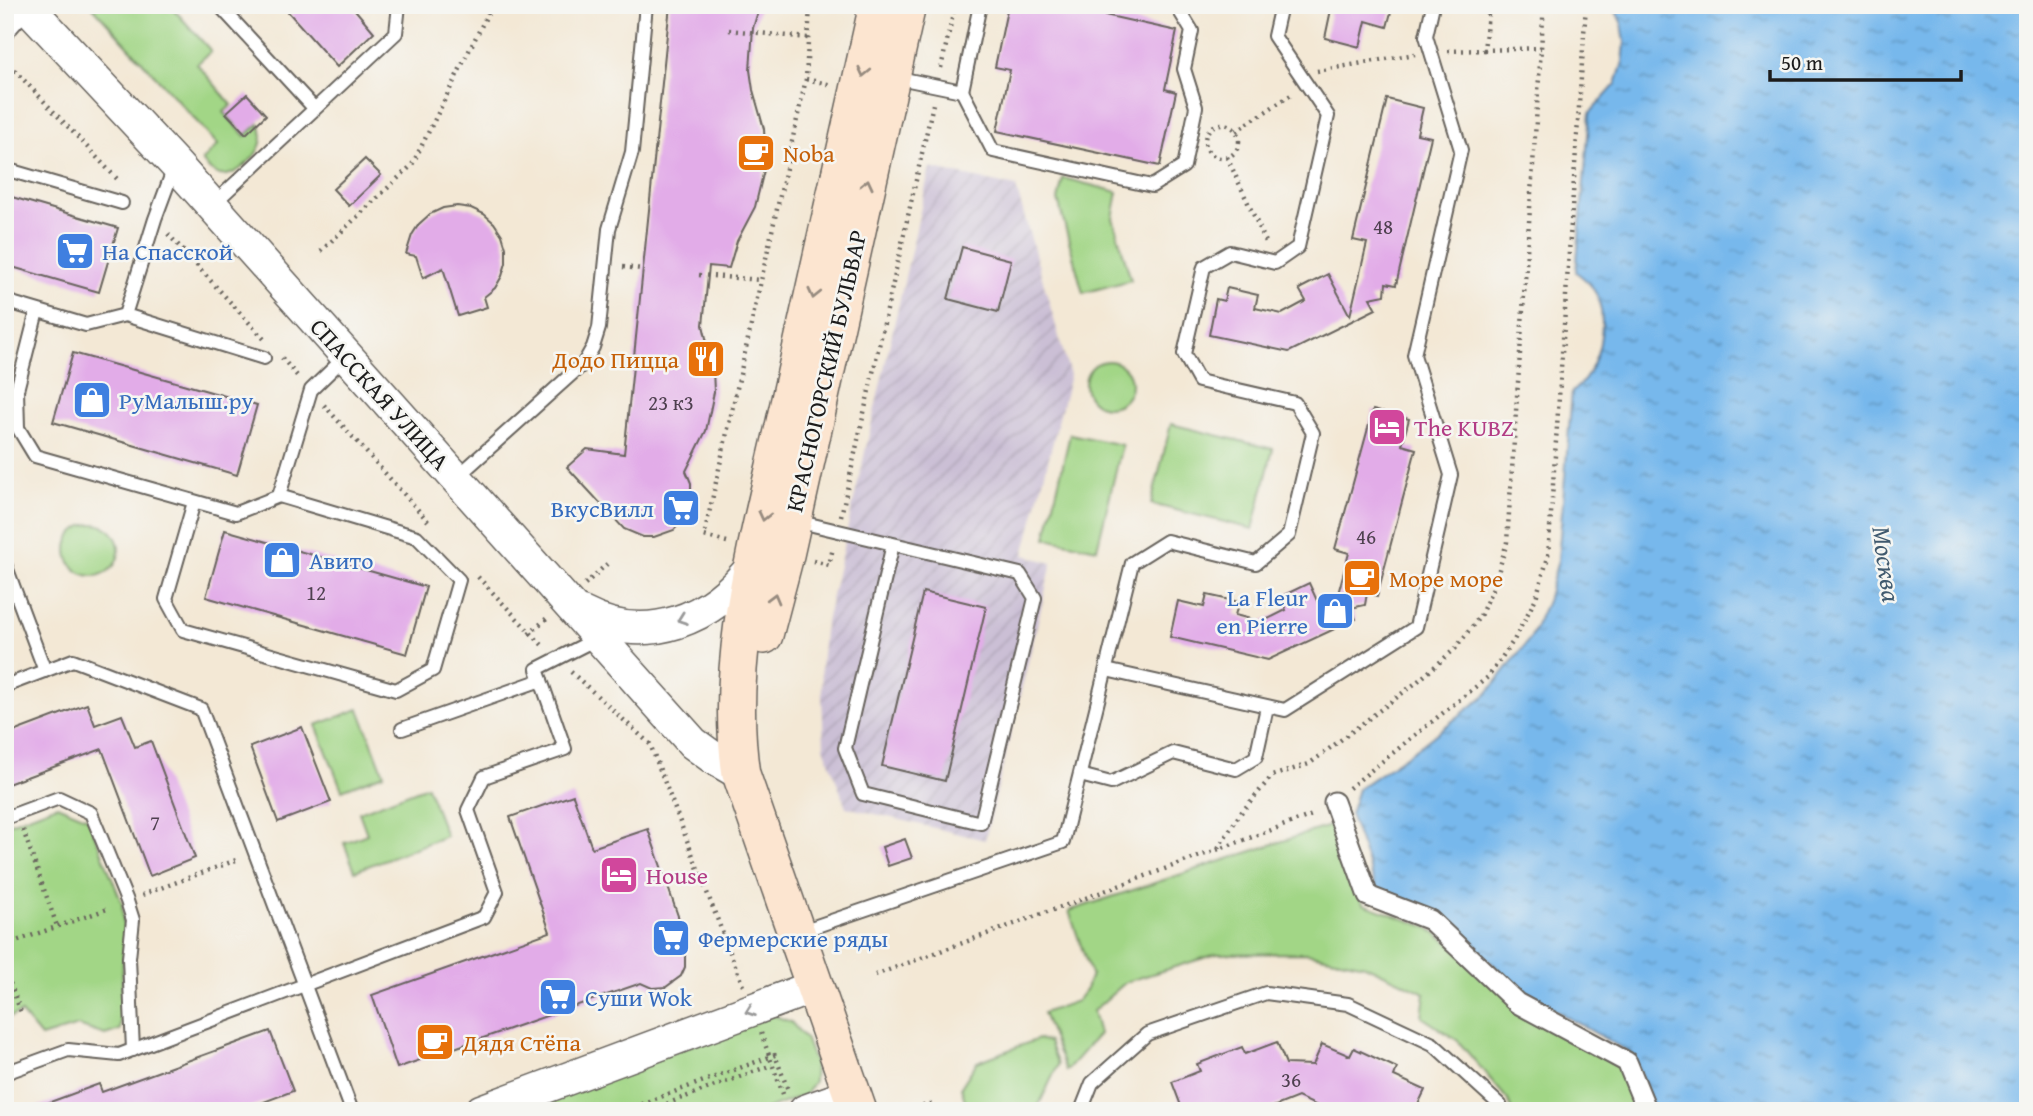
<svg xmlns="http://www.w3.org/2000/svg" width="2033" height="1116" viewBox="0 0 2033 1116" font-family="'Gentium Book Plus',serif">
<style>
.industrial{fill:url(#industrial-furrows)}
.green{fill:#a2d686;stroke:#5f7951;stroke-width:2}
.water{fill:url(#water-ripples);stroke:#4a6a84;stroke-width:2}
.building{fill:#e2ace8}
.lines{fill:none;stroke-linecap:round;stroke-linejoin:round}
.service-casing{stroke:#67635d;stroke-width:16}
.pedestrian-casing{stroke:#67635d;stroke-width:23}
.tertiary-casing{stroke:#67635d;stroke-width:35}
.secondary-casing{stroke:#67635d;stroke-width:40}
.path{stroke:#67635d;stroke-width:4.5;stroke-dasharray:2 5;stroke-linecap:butt}
.service{stroke:#fff;stroke-width:12}
.pedestrian{stroke:#fff;stroke-width:19}
.tertiary{stroke:#fff;stroke-width:32}
.secondary{stroke:#fce5d0;stroke-width:37}
.oneway{stroke:#978b7f}
.oneway2{stroke:#999}
.labels{text-anchor:middle;dominant-baseline:central;stroke-width:5;stroke-linejoin:round;paint-order:stroke}
.number-label{font-size:21px;fill:#4e404f}
.food-label{font-size:24px;fill:#c56008;stroke:#f6f6f2;text-anchor:start}
.shop-label{font-size:24px;fill:#366cbe;stroke:#f6f6f2;text-anchor:start}
.street-label{font-size:24px;fill:#1c1c1c;stroke:#f6f6f2}
.hotel-label{font-size:24px;fill:#b23c85;stroke:#f6f6f2;text-anchor:start}
.water-label{font-size:26px;font-style:italic;fill:#405a6f;stroke:#f6f6f2}
</style>
<defs>
<pattern id="industrial-furrows" width="10" height="10" patternUnits="userSpaceOnUse" patternTransform="scale(1.75)"><rect width="10" height="10" fill="#cbbfd5"/><path d="M-1 1l2-2M0 10L10 0M9 11l2-2" fill="none" stroke="#aea4b6"/></pattern>
<pattern id="water-ripples" width="26" height="14" patternUnits="userSpaceOnUse" patternTransform="scale(1.75)"><rect width="26" height="14" fill="#77b8ec"/><path d="M2 4q2-2 4 0t4 0M15 11q2-2 4 0t4 0" fill="none" stroke="#6195be"/></pattern>
</defs>
<rect width="100%" height="100%" fill="#f6f6f2"/>
<filter id="ink" filterUnits="userSpaceOnUse"><feTurbulence type="fractalNoise" baseFrequency=".0143" numOctaves="2"/><feDisplacementMap in="SourceGraphic" scale="14" xChannelSelector="R" yChannelSelector="G"/><feConvolveMatrix kernelMatrix="1 2 1 2 8 2 1 2 1" color-interpolation-filters="sRGB"/></filter>
<filter id="wash" filterUnits="userSpaceOnUse"><feTurbulence type="fractalNoise" baseFrequency=".00686" numOctaves="4" result="noise"/><feDisplacementMap in="SourceGraphic" scale="28" xChannelSelector="R" yChannelSelector="G"/><feGaussianBlur stdDeviation="1.57" result="paint"/><feColorMatrix in="noise" values="0 0 0 0 0 0 0 0 0 0 0 0 0 0 0 0 0 1.4 0 .05"/><feComposite in="paint" operator="in"/></filter>
<g filter="url(#wash)">
<rect width="100%" height="100%" fill="#f3e8d5"/>
<polygon class="industrial" points="930,168 1016,187 1070,375 1024,555 1052,563 985,840 846,807 824,747 821,667 824,631"/>
<g class="green">
<path d="M91,5H170L211,51L197,64L232,105L224,112L245,136L259,124C262,131 263,140 260,146C255,159 234,178 220,175C212,173 207,167 202,161L218,145Z"/>
<polygon points="1063,178 1118,192 1113,218 1131,280 1083,293 1058,200"/>
<circle cx="1108" cy="384" r="23"/>
<polygon points="1171,424 1273,449 1253,529 1151,504"/>
<polygon points="1070,434 1122,445 1097,549 1046,538"/>
<circle cx="93" cy="550" r="26"/>
<polygon points="359,709 384,774 342,790 316,725"/>
<polygon points="427,786 446,836 355,871 344,843 367,834 359,812"/>
<polygon points="57,805 88,818 122,903 124,937 120,1030 105,1035 78,1026 41,1037 21,1013 5,1019 5,825"/>
<polygon points="1335,824 1363,904 1427,927 1623,1067 1640,1111 1512,1111 1508,1100 1458,1041 1422,1017 1425,993 1365,965 1306,953 1217,954 1126,982 1093,1011 1099,1034 1066,1071 1043,1013 1077,1001 1086,989 1091,975 1069,911"/>
<polygon points="773,1015 791,1022 805,1038 815,1064 814,1081 805,1095 762,1111 515,1111"/>
<polygon points="1038,1039 1049,1042 1058,1065 1036,1111 968,1111 961,1087 977,1062"/>
</g>
<path class="water" d="M1613,5H2028V1111H1655L1632,1054L1523,992L1434,910L1377,890L1350,814L1358,789L1423,744L1487,694L1531,637L1547,601L1558,560L1572,392C1577,387 1584,382 1587,376C1602,353 1609,311 1592,287C1588,281 1581,276 1576,272L1590,113L1616,84L1623,62L1625,43L1622,24Z"/>
<g id="blocks">
<g class="building">
<polygon points="282,5 351,5 374,32 337,67"/>
<polygon points="670,5 760,5 753,28 750,70 753,90 764,129 765,150 764,170 755,207 737,241 729,268 709,266 703,325 713,369 714,392 706,431 686,471 691,483 691,504 688,514 674,530 654,537 643,537 624,529 567,467 587,449 624,454"/>
<polygon points="1008,5 1060,5 1177,31 1165,89 1176,92 1160,166 997,131 1010,70 995,67"/>
<polygon points="1332,5 1393,5 1387,27 1366,21 1360,47 1325,38"/>
<polygon points="247,94 266,115 246,134 226,113"/>
<polygon points="1387,99 1423,108 1417,134 1431,137 1396,285 1386,283 1385,295 1370,298 1376,309 1289,352 1209,335 1216,299 1224,301 1227,288 1258,295 1255,308 1282,314 1306,301 1299,289 1328,274 1350,316 1367,243 1353,240"/>
<polygon points="365,159 381,175 349,206 333,189"/>
<polygon points="5,195 118,228 99,292 5,265"/>
<polygon points="457,206 471,208 484,214 494,223 502,235 506,248 506,263 502,276 495,288 484,297 487,307 458,316 443,268 423,278 416,256 406,254 412,235 419,224 430,214 443,208"/>
<polygon points="962,247 1011,260 998,312 948,299"/>
<polygon points="73,353 257,405 237,475 53,422"/>
<polygon points="1373,410 1409,419 1402,445 1416,449 1377,596 1367,593 1365,605 1351,608 1356,619 1268,660 1170,637 1178,601 1204,607 1207,595 1239,602 1235,615 1262,622 1286,610 1280,597 1309,583 1329,627 1349,553 1335,549"/>
<polygon points="225,530 426,587 407,654 206,597"/>
<polygon points="923,592 986,607 945,781 882,766"/>
<polygon points="87,704 95,725 122,715 135,747 151,741 195,858 150,876 102,749 5,785 5,735"/>
<polygon points="302,727 331,802 278,822 250,747"/>
<polygon points="573,795 592,848 648,829 688,945 685,947 685,967 681,976 666,987 652,988 641,983 397,1068 372,995 550,932 510,817"/>
<polygon points="905,839 912,858 888,866 882,847"/>
<polygon points="270,1031 293,1091 240,1111 34,1111 34,1108 99,1084 102,1092"/>
<polygon points="1277,1042 1286,1064 1313,1065 1322,1044 1350,1056 1354,1048 1397,1068 1394,1076 1425,1090 1415,1111 1328,1111 1298,1097 1263,1111 1183,1111 1172,1082 1200,1071 1197,1064 1242,1047 1245,1054"/>
</g>
</g>
</g>
<g filter="url(#ink)">
<use href="#blocks" fill-opacity="0" stroke="#67635d" stroke-width="2"/>
<g class="lines">
<g class="service-casing">
<g id="service">
<polyline points="219,5 314,108"/>
<polyline points="5,35 28,9"/>
<polyline points="894,77 962,91 980,5"/>
<polyline points="962,91 993,151 1152,186 1184,166 1196,107 1184,69 1192,31 1176,5"/>
<polyline points="175,165 155,219 125,315 264,358"/>
<polyline points="5,169 122,203"/>
<polyline points="211,206 396,33 399,5"/>
<polyline points="5,301 86,325 125,315"/>
<polyline points="37,311 17,390 18,428 35,456 236,513 279,496"/>
<polyline points="456,478 584,363 593,347 599,328 609,229 632,152 646,5"/>
<polyline points="194,502 166,599 183,630 396,690 433,670 459,580 417,537 279,496 311,390 345,357"/>
<polyline points="796,521 1020,574 1035,598 981,823 863,794 845,748 893,544"/>
<polyline points="5,564 45,671"/>
<polyline points="1106,670 1285,710 1416,627 1451,475 1414,355 1461,150 1426,36 1433,5"/>
<polyline points="5,686 73,660 201,709 352,1111"/>
<polyline points="402,729 541,680"/>
<polyline points="1080,775 1111,783 1173,753 1236,769 1256,757 1267,707"/>
<polyline points="5,818 59,798 91,813 127,901 133,920 129,958 133,1050"/>
<polyline points="799,932 1063,842 1132,563 1167,541 1256,563 1289,535 1313,433 1295,403 1199,381 1184,354 1204,267 1230,252 1275,263 1298,247 1328,116 1274,36 1281,5"/>
<polyline points="5,1073 68,1050 119,1055 484,917 497,892 468,810 484,777 565,749 537,669 598,638"/>
<polyline points="1081,1111 1092,1083 1147,1034 1266,993 1348,1004 1433,1044 1500,1105 1502,1111"/>
</g>
</g>
<g class="pedestrian-casing">
<polyline id="pedestrian" points="1334,802 1368,896 1430,920 1517,1003 1627,1062 1647,1111"/>
</g>
<g class="tertiary-casing">
<g id="tertiary">
<polyline points="26,5 175,164 693,743 715,759 741,774"/>
<path d="M582,613C647,647 712,620 754,564"/>
<polyline points="481,1111 813,987"/>
<polyline points="805,1111 852,1094"/>
</g>
</g>
<g class="secondary-casing">
<g id="secondary">
<polyline points="764,635 785,555 907,5"/>
<path d="M858,1111L741,774C723,655 762,529 787,413C818,277 848,141 878,5"/>
</g>
</g>
<g class="path">
<polyline points="466,5 470,10"/>
<polyline points="729,30 808,38"/>
<polyline points="1484,50 1541,48"/>
<polyline points="1448,51 1484,50 1489,5"/>
<polyline points="5,60 120,182"/>
<polyline points="941,68 955,5"/>
<polyline points="1317,71 1415,54"/>
<polyline points="806,79 832,85"/>
<circle cx="1222" cy="141" r="17"/>
<polyline points="1236,131 1294,93"/>
<polyline points="1227,157 1266,242"/>
<polyline points="168,234 264,339"/>
<polyline points="321,251 412,165 492,5"/>
<polyline points="623,267 643,269"/>
<polyline points="699,275 761,280"/>
<polyline points="282,358 299,378"/>
<polyline points="324,405 428,521"/>
<polyline points="841,516 933,104"/>
<polyline points="727,542 704,536 806,79 810,5"/>
<polyline points="813,561 829,565 833,548"/>
<polyline points="478,577 544,647"/>
<polyline points="585,584 607,564"/>
<polyline points="529,634 547,618"/>
<polyline points="571,672 650,744 743,986"/>
<polyline points="1349,788 1488,677 1514,640 1536,598 1548,557 1586,5"/>
<polyline points="23,830 57,926"/>
<polyline points="1218,848 1240,814 1272,776 1309,764 1417,682 1456,648 1480,616 1495,583 1507,542 1544,5"/>
<polyline points="142,895 239,859"/>
<polyline points="5,945 110,908"/>
<polyline points="5,970 21,1012"/>
<polyline points="875,975 1315,814"/>
<polyline points="761,1033 783,1094"/>
<polyline points="622,1111 775,1055 788,1090"/>
<polyline points="647,1111 772,1065"/>
<polyline points="910,1111 928,1103 942,1111"/>
<polyline points="921,1111 926,1109 926,1111"/>
</g>
<use href="#service" class="service"/>
<use href="#pedestrian" class="pedestrian"/>
<use href="#tertiary" class="tertiary"/>
<use href="#secondary" class="secondary"/>
</g>
<defs><path id="oneway-chevron" d="M-2-3.5L2.5 0L-2 3.5" fill="none" stroke-width="1.6" stroke-linecap="round" stroke-linejoin="round" transform="scale(1.75)"/></defs>
<g class="oneway">
<use href="#oneway-chevron" transform="translate(864 72) rotate(103)"/>
<use href="#oneway-chevron" transform="translate(867 184) rotate(-77)"/>
<use href="#oneway-chevron" transform="translate(814 294) rotate(103)"/>
<use href="#oneway-chevron" transform="translate(764 516) rotate(103)"/>
<use href="#oneway-chevron" transform="translate(774 598) rotate(-75)"/>
</g>
<g class="oneway2">
<use href="#oneway-chevron" transform="translate(682 619) rotate(160)"/>
<use href="#oneway-chevron" transform="translate(750 1011) rotate(160)"/>
</g>
</g>
<defs>
<g id="cafe-square" transform="scale(2.0125)"><rect x="-9" y="-9" width="18" height="18" rx="4" fill="#e8710a" stroke="#f6f6f2"/><path d="M-5.5-4.5H6V0H3Q3 3.5 0 3.5H-2.5Q-5.5 3.5-5.5 0ZM3-3.2v2h1.7v-2ZM-6 4.5H4V6H-6Z" fill="#fff"/></g>
<g id="supermarket-square" transform="scale(2.0125)"><rect x="-9" y="-9" width="18" height="18" rx="4" fill="#3f7fe0" stroke="#f6f6f2"/><path d="M-6-5.5h2.5l.6 2H6L4.5 2H-2.5L-4.4-4H-6ZM-1.5 3.2a1.3 1.3 0 1 0 .1 0ZM3 3.2a1.3 1.3 0 1 0 .1 0Z" fill="#fff"/></g>
<g id="restaurant-square" transform="scale(2.0125)"><rect x="-9" y="-9" width="18" height="18" rx="4" fill="#e8710a" stroke="#f6f6f2"/><path d="M-5-6h1v4h1v-4h1v4h1v-4h1v5L-1.5 .5V6h-2V.5L-5-1ZM5-6V6H3V1.5H1.5Q1.5-4 5-6Z" fill="#fff"/></g>
<g id="shop-square" transform="scale(2.0125)"><rect x="-9" y="-9" width="18" height="18" rx="4" fill="#3f7fe0" stroke="#f6f6f2"/><path d="M-5-2.5h2.3a2.7 3.5 0 0 1 5.4 0H5L5.5 6h-11ZM-1.5-2.5h3a1.5 2.3 0 0 0-3 0Z" fill="#fff"/></g>
<g id="hotel-square" transform="scale(2.0125)"><rect x="-9" y="-9" width="18" height="18" rx="4" fill="#d1479c" stroke="#f6f6f2"/><path d="M-6-4.5h1.5V1H6V5H4.5V3h-9V5H-6ZM-4 0a1.8 1.8 0 1 1 3.6 0ZM.5 0V-2.5h3Q6-2.5 6 0Z" fill="#fff"/></g>
</defs>
<g fill-rule="evenodd">
<use href="#cafe-square" x="756" y="153"/>
<use href="#supermarket-square" x="75" y="251"/>
<use href="#restaurant-square" x="706" y="359"/>
<use href="#shop-square" x="92" y="400"/>
<use href="#hotel-square" x="1387" y="427"/>
<use href="#supermarket-square" x="681" y="508"/>
<use href="#shop-square" x="282" y="560"/>
<use href="#cafe-square" x="1362" y="578"/>
<use href="#shop-square" x="1335" y="611"/>
<use href="#hotel-square" x="619" y="875"/>
<use href="#supermarket-square" x="671" y="938"/>
<use href="#supermarket-square" x="558" y="997"/>
<use href="#cafe-square" x="435" y="1042"/>
</g>
<g class="labels">
<g class="number-label">
<text x="1383" y="226">48</text>
<text x="671" y="402">23 к3</text>
<text x="1366" y="536">46</text>
<text x="316" y="592">12</text>
<text x="155" y="822">7</text>
<text x="1291" y="1079">36</text>
</g>
<g class="food-label">
<text x="783" y="153">Noba</text>
<text x="679" y="359" text-anchor="end">Додо Пицца</text>
<text x="1389" y="578">Море море</text>
<text x="462" y="1042">Дядя Стёпа</text>
</g>
<g class="shop-label">
<text x="102" y="251">На Спасской</text>
<text x="119" y="400">РуМалыш.ру</text>
<text x="654" y="508" text-anchor="end">ВкусВилл</text>
<text x="309" y="560">Авито</text>
<text x="1308" y="597" text-anchor="end">La Fleur<tspan x="1308" dy="28">en Pierre</tspan></text>
<text x="698" y="938">Фермерские ряды</text>
<text x="585" y="997">Суши Wok</text>
</g>
<g class="street-label">
<text transform="translate(826 371) rotate(-77)">КРАСНОГОРСКИЙ БУЛЬВАР</text>
<text transform="translate(380 394) rotate(48)">СПАССКАЯ УЛИЦА</text>
</g>
<g class="hotel-label">
<text x="1414" y="427">The KUBZ</text>
<text x="646" y="875">House</text>
</g>
<g class="water-label">
<text transform="translate(1887 564) rotate(82)">Москва</text>
</g>
</g>
<rect width="2033" height="1116" fill="none" stroke="#f6f6f2" stroke-width="28"/>
<path d="M1770 70v10h191v-10" fill="none" stroke="#1c1c1c" stroke-width="3.5"/>
<text x="1781" y="70" font-size="21" fill="#1c1c1c" stroke="#f6f6f2" stroke-width="5" paint-order="stroke">50 m</text>
</svg>
